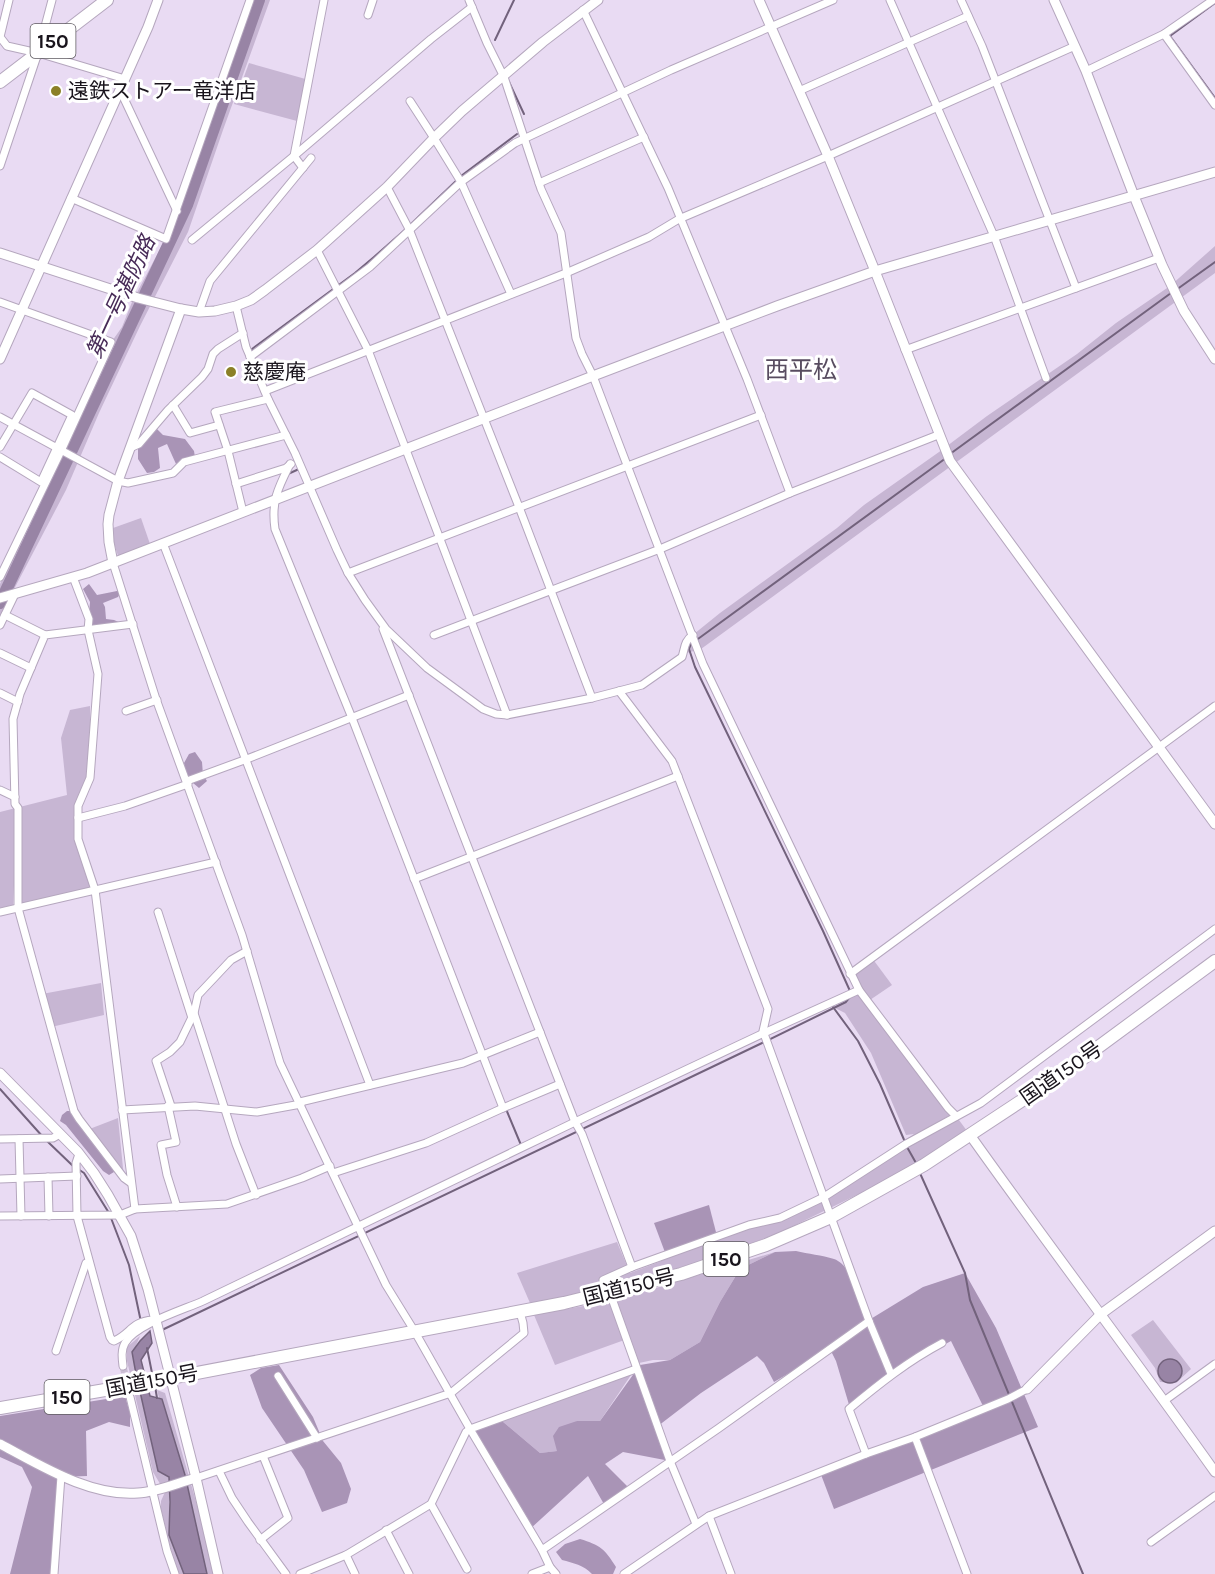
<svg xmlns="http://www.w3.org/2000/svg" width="1215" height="1574" viewBox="0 0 1215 1574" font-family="Karla,'Noto Sans JP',sans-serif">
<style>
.green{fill:#c7b6d3}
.forest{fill:#a994b6}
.water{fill:#9884a5;stroke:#72627c;stroke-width:1.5}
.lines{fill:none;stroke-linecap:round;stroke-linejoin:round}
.stream{stroke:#72627c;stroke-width:2}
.river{stroke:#9884a5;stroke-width:12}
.minor-tunnel{stroke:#cabdd3;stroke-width:7;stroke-dasharray:7 3.5;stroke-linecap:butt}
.minor-casing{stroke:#b5a7be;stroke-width:9}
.tertiary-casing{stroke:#b5a7be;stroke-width:11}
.trunk-casing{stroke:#b5a7be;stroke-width:14}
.minor{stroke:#fff;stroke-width:7}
.tertiary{stroke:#fff;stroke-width:9}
.trunk{stroke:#fff;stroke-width:12}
.poi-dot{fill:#8b8027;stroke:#fff;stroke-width:2}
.labels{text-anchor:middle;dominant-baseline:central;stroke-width:6;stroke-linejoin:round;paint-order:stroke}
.shield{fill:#fff;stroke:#5e5a60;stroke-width:1.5}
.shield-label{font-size:20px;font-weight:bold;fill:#19141c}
.poi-label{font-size:21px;fill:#19141c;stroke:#fff;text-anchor:start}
.street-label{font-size:21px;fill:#19141c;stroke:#fff}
.water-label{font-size:22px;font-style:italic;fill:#472a57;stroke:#fff}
.quarter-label{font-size:24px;fill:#584c60;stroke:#fff}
</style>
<rect width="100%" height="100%" fill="#e9dbf3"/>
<g class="green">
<polygon points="250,0 270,0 223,130 188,232 140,326 99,413 66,490 11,595 0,622 0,584 20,535 110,344 122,327 132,302 168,234"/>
<polygon points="249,63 309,80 297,121 234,104"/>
<polygon points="1215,246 1215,273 701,649 683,654 689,638 720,613 837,528 864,505 939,452 987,416 1077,354 1116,323 1170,286"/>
<polygon points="141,518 150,544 118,556 114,543 113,528"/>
<polygon points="90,706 90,778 78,806 78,839 95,890 18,908 17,826 13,905 0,908 0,812 67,795 61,738 70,710"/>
<polygon points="872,958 892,985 867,1002 850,974"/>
<polygon points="101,983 104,1015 51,1027 42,994"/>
<polygon points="858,993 950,1115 930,1127 956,1116 970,1135 947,1151 781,1232 724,1254 612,1288 583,1294 530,1303 517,1273 617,1242 630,1273 659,1262 717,1236 780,1218 824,1197 914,1134 906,1135 871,1053 845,1013 833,1007"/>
<polygon points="118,1118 124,1178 87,1130"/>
<polygon points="775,1252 740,1269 720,1302 700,1342 670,1360 653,1360 639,1363 630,1338 555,1365 534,1315 616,1300"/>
<polygon points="1153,1320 1191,1369 1176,1383 1160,1382 1155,1368 1131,1335"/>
<polygon points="140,1336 135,1348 169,1477 169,1535 184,1574 179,1574 171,1550 161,1509 161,1501 165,1492 153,1472 127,1361 127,1347"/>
<polygon points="631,1375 600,1421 577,1421 557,1451 540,1453 502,1421"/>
<polygon points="157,1390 165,1393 205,1533 214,1574 205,1574"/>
</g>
<g class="forest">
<polygon points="156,428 163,435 185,439 194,451 195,457 176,464 167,444 158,448 160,468 154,472 147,473 138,459 138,447"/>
<polygon points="89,584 97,595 122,590 118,597 103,603 105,607 106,619 114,620 121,623 88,628 90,602 83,589"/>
<polygon points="195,752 202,762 203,775 207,781 199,788 186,777 184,763 189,754"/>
<polygon points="67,1111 74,1111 120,1173 114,1172 109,1175 103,1171 66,1125 60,1121 62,1115"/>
<polygon points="709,1205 717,1236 666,1255 654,1223"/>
<path d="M796,1251C808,1254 822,1255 834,1259C852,1265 862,1303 869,1320L923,1287L965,1273L996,1328L1038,1427L834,1509L820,1472L983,1406L951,1341L898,1370L850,1408L836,1361L830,1349L774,1382L764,1363L757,1356L701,1393L658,1426L670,1461L623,1452L605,1464L630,1489L605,1506L588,1476L530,1529L475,1431L502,1421L540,1453L557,1451L553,1436L559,1427L577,1421H600L640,1365L670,1360L700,1342L720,1302L740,1269L775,1252Z"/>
<polygon points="279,1365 313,1417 323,1441 341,1463 351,1489 347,1503 322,1512 304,1470 262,1408 250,1375 261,1368"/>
<polygon points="125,1396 130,1413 130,1427 109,1422 86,1431 87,1476 61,1477 54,1574 10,1574 32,1487 22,1467 0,1457 0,1416"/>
<path d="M580,1539C600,1545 605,1549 616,1567L613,1574H592C584,1565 573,1563 562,1560L556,1552L565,1544Z"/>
</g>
<g class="water">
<polygon points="150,1331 152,1343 141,1360 150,1396 162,1399 185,1475 207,1574 184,1574 169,1535 170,1502 169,1477 158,1471 136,1374 132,1352 140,1341"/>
<circle cx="1170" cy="1371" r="12"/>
</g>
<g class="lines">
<g class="stream">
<polyline points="1215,3 1170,36 1215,98"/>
<polyline points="495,40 514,0"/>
<polyline points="509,82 524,114"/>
<polyline points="461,176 517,134"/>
<polyline points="411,224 457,180"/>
<polyline points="1176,290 1215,262"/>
<polyline points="253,353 252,349 355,273 374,257 407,228"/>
<polyline points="950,454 1171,293"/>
<polyline points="288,474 299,469"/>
<polyline points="850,991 823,931 695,667 689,649 691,644 702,636 946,458"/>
<polyline points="833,1007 858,1041 880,1084 905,1142"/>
<polyline points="0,1089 43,1137"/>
<polyline points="506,1109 521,1145"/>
<polyline points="47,1141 73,1166"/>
<polyline points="907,1147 916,1163"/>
<polyline points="78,1169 84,1173 109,1213"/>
<polyline points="919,1171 965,1273 970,1300 1083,1574"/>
<polyline points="111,1218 129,1265 141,1322"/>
<polyline points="162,1330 760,1044 846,1002 850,997"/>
<polyline points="147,1348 153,1378"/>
<polyline points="155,1386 157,1398"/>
</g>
<polyline class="river" points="0,603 187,205 259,0"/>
<polyline class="minor-tunnel" points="123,1366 128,1389"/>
<g class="minor-casing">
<g id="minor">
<polyline points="9,0 0,37 7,46 38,53 125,79"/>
<polyline points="890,0 994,236 1046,378"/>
<polyline points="961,0 982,46 1076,288"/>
<polyline points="583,10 668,188 747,379 790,493"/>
<polyline points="368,15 373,0"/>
<polyline points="1164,34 1215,105"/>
<polyline points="1086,71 1164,34 1213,0"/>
<polyline points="120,90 177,211"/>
<polyline points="799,91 968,16"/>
<polyline points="410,101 434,138 461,182 511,294"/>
<polyline points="0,166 38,53 52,0"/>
<polyline points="303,168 294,156 324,0"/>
<polyline points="539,183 644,137"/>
<polyline points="387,187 409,229 519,507 592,698"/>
<polyline points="71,198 166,239 250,0"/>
<polyline points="192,240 294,156 431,39 472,7"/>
<polyline points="317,250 368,350 507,715"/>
<polyline points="0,302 111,342 61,451 0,577"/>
<path d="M236,306L246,347L268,399L295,453L337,550L348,573L365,600L386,629L427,668L483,709L496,714L507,715L592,698L642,685L682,657C685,648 684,641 693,635"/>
<polyline points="199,312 210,281 311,158"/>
<polyline points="905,350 1159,258"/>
<polyline points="250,357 370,267 461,182 515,143 671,70 833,0"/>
<polyline points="265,391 566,273 649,237 679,219 828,156 1075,46"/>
<polyline points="173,405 190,433 219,425"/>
<polyline points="0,417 118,481 128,483 173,473 184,462 286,435"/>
<polyline points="0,447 32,393 72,415 41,482 0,457"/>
<polyline points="130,448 139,444 168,410 202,377 208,369 213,354 218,349 243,333"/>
<path d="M290,464C278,488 271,501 275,529L352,718L503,1108"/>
<polyline points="236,484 286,468 291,464"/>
<polyline points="243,512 228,451 215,412 268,399"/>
<polyline points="163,543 370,1085"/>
<polyline points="113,563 156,699 242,935 280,1063 386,1285 415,1332 470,1429 542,1550 550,1567 556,1574"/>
<polyline points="348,573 761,415"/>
<polyline points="73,577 89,619 88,630 98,674 90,778 78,806 78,839 95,890 135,1209"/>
<polyline points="5,615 45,635"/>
<polyline points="0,625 15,594"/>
<polyline points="383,629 575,1122 582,1134 632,1267"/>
<polyline points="434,635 660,549 790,493 938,435"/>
<polyline points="0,653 31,668"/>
<polyline points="619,691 672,761 768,1009 763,1031 869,1321 891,1374"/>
<polyline points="0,693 18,702"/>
<polyline points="126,711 157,700"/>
<polyline points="187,781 247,759 409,695"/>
<polyline points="0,790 15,797"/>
<polyline points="78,818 125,806 188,784"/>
<polyline points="414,879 678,776"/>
<polyline points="0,912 216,862"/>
<polyline points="158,912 192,1018"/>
<polyline points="850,974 1215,706"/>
<polyline points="859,990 948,1108 956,1116"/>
<polyline points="194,1013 236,1144 256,1195"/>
<polyline points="300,1102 463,1063 540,1032"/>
<polyline points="168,1106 176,1142 161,1145 167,1175 177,1207"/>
<polyline points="171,1106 156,1061 170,1052 180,1042 194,1013 198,995 231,960 247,951"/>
<polyline points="122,1110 195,1106 257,1112 301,1104"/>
<polyline points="0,1139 53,1138 60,1134"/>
<polyline points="19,1139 21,1216"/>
<path d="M79,1154L76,1163L77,1216L110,1337L112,1340L114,1341C132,1333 130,1322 153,1320"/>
<polyline points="333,1173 426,1143 503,1108 560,1084"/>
<polyline points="48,1177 49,1216"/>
<polyline points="0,1179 77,1176"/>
<polyline points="131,1183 124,1178 79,1119 74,1111 18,908 18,808 15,804 13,719 20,694 45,635 133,624"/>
<polyline points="0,1216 120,1215 135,1209 227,1204 302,1178 330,1166"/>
<polyline points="607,1293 603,1280 632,1267 749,1225 780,1218 824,1197 906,1144 981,1103 1215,929"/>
<polyline points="610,1293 670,1461 696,1524"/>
<polyline points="56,1351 86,1263 89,1262"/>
<path d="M123,1366C122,1358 121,1350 125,1343C136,1324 183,1310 203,1301L575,1122L764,1033L859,990L703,664L593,376L582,354L576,338L561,233L541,189L504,77L487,43L469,0"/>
<polyline points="278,1376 317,1438"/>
<polyline points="130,1397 167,1551 175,1574"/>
<polyline points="1164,1401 1215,1364"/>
<polyline points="915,1437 967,1574"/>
<path d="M866,1454L849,1409C879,1384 908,1361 942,1343"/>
<polyline points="219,1471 232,1498 248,1522 286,1574"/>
<polyline points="196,1478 451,1393 524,1333 523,1323 520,1312"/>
<polyline points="431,1504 467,1569"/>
<polyline points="709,1516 731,1574"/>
<polyline points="386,1530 409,1574"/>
<polyline points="260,1540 288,1518 263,1456"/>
<polyline points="1151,1542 1215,1496"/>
<polyline points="542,1550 719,1428 869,1321"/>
<polyline points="346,1555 355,1574"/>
<polyline points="54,1574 61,1476"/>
<polyline points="300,1574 346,1555 431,1504 466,1432 470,1429 636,1369"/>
<polyline points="532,1574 550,1567"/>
<polyline points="624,1574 709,1516 866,1454 915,1437 1008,1399 1027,1389"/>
</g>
</g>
<g class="tertiary-casing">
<g id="tertiary">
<polyline points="759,0 828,156 875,271 950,461 1215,824"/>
<polyline points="1054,0 1086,71 1134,196 1162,265 1184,311 1215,359"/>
<polyline points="0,253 138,298 181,309 199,312 215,311 236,306 251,300 265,290 317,250 387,187 434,138 462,111 543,42 598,0"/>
<polyline points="0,359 148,27 158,0"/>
<polyline points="113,563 109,542 108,524 109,515 118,481 181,309"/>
<polyline points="0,598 87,573 593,376 777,306 875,271 1215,172"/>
<polyline points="0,1073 78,1152 94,1173 108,1195 131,1236 148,1289 196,1478 218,1574"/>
<path d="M970,1135C1051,1249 1135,1359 1215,1472"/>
<polyline points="1027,1389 1101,1314 1215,1231"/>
<path d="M0,1444C40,1465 90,1497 138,1493C157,1492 177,1483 196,1478"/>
</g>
</g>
<g class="trunk-casing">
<g id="trunk">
<polyline points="0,82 107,0"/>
<polyline points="0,1408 134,1385 564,1303 681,1274 766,1245 831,1217 924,1165 1059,1076 1215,961"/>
</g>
</g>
<use href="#minor" class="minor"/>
<use href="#tertiary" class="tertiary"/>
<use href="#trunk" class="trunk"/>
</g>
<g class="poi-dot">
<circle cx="56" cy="91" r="6"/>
<circle cx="231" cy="372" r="6"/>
</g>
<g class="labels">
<g class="shield">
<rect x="30.5" y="24" width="45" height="34" rx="4.5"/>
<rect x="703.5" y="1242" width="45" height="34" rx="4.5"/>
<rect x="44.5" y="1380" width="45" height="34" rx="4.5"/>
</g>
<g class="shield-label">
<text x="53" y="41">150</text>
<text x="726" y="1259">150</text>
<text x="67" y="1397">150</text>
</g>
<g class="poi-label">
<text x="68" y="91">遠鉄ストアー竜洋店</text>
<text x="243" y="372">慈慶庵</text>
</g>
<g class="street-label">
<text transform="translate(1061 1073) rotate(-35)">国道150号</text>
<text transform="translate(629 1287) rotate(-14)">国道150号</text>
<text transform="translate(152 1381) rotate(-11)">国道150号</text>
</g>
<g class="water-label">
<text transform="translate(121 297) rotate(-65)">第一号湛防路</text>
</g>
<g class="quarter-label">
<text x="801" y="370">西平松</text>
</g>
</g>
</svg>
